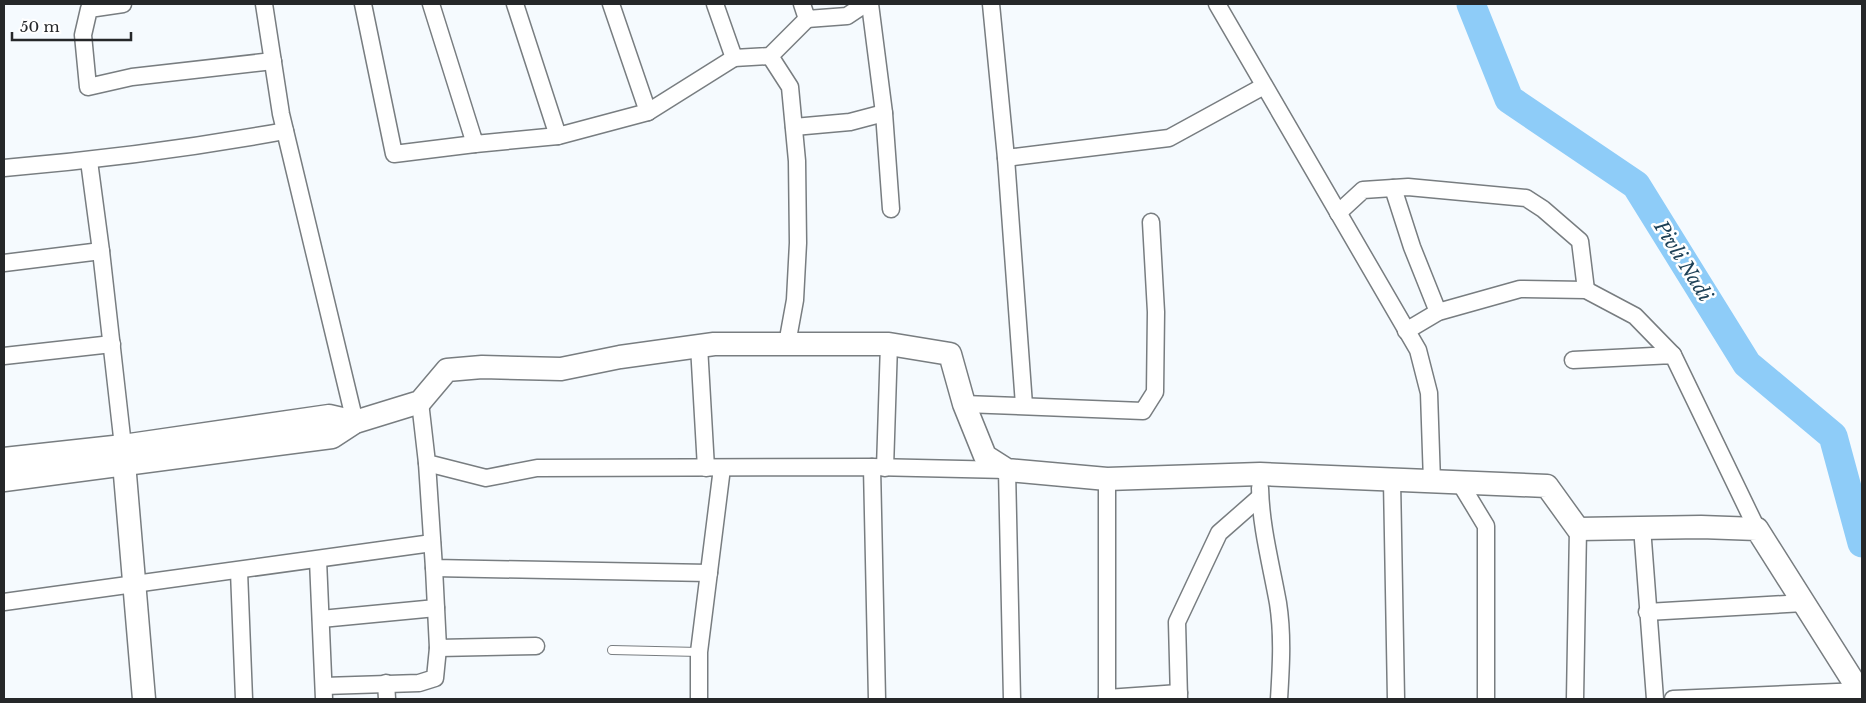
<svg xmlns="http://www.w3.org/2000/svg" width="1866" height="703" viewBox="0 0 1866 703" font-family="'Libre Baskerville',serif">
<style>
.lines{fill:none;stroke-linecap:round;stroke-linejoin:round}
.river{stroke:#8eccf8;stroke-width:29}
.lane-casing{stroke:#787d80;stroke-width:10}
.street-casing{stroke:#787d80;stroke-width:19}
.secondary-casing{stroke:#787d80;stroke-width:25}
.lane{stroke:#fff;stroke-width:8}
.street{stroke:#fff;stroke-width:16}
.secondary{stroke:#fff;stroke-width:22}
.labels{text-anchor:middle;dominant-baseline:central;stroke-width:5;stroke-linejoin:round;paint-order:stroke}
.water-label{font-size:19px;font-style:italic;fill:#1e4157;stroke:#fff}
</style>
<rect width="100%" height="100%" fill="#f5fafe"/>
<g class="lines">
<polyline class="river" points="1471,4 1509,99 1636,185 1747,364 1833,436 1862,543"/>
<g class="lane-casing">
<polyline id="lane" points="612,650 699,652"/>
</g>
<g class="street-casing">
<g id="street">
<polyline points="123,4 89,9 83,35 88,87 132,77 273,61"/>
<polyline points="264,4 281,114 355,422"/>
<polyline points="363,4 394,154 475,144"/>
<polyline points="431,4 475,144 558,136"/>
<polyline points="515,4 558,136 648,112"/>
<polyline points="611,4 648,112 734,58"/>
<polyline points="715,4 734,58 770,56 807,19"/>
<polyline points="802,4 807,19 847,16 865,4"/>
<polyline points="870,4 884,113 891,209"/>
<polyline points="991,4 1006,158 1024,405"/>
<polyline points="1217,4 1418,350 1429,393 1432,482"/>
<polyline points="770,56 790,87 797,161 798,243 795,300 787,344"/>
<polyline points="794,127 850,122 884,113"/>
<polyline points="1006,158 1169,138 1264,86"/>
<polyline points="89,161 101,251 123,446"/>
<path d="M4,168C98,160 192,148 285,131"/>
<polyline points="1393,188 1412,247 1438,312"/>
<polyline points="1338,213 1363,190 1408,187 1526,198 1543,209 1580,241 1586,290"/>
<polyline points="4,263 101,251"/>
<polyline points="1406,331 1438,312 1520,289 1586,290 1635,316 1673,355"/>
<polyline points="699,346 706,468"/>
<polyline points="4,356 112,344"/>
<polyline points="1573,360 1673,355 1757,529"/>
<polyline points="420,402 427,463 486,478 537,468 872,467 1007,470 1012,699"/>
<polyline points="964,404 1143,411 1155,392 1156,312 1151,222"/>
<polyline points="427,463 434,568 709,573"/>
<polyline points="872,467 877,699"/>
<polyline points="885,468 889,344"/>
<polyline points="1107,479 1107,699"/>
<polyline points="1392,480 1396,699"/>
<polyline points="1460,483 1486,526 1486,699"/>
<path d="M1260,488C1261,528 1271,564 1278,603C1283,635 1281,667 1279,699"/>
<polyline points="1642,527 1655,699"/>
<polyline points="318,560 324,699"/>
<polyline points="434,568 438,648 536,646"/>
<polyline points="239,571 244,699"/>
<polyline points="4,602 432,543"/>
<polyline points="1647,612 1804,603"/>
<polyline points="321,619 436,608"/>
<polyline points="386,683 387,699"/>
<polyline points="324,686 419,683 435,678 438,648"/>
<polyline points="1107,698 1179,693"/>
<polyline points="699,699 699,652 722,468"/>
<polyline points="1179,699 1177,622 1219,533 1260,497"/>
<polyline points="1575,699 1578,529"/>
<polyline points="1673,699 1860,691"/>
</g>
</g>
<g class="secondary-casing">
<g id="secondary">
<polyline points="123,451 144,699"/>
<polyline points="4,459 123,446 329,416 355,422"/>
<polyline points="4,480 332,437 355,422 420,402 447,370 482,367 561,369 620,357 714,344 889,344 950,354 964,404 985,456 1007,470 1107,479 1260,474 1547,486 1578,529 1701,527 1757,529 1862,695"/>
</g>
</g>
<use href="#lane" class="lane"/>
<use href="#street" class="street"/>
<use href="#secondary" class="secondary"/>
</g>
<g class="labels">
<g class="water-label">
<text transform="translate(1683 261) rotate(58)">Pivli Nadi</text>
</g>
</g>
<rect width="1866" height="703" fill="none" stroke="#252729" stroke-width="10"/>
<path d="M12 32v8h119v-8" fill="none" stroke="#252729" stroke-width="2.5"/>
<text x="20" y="32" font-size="15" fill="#252729" stroke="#ffffff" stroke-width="4" paint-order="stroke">50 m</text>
</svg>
